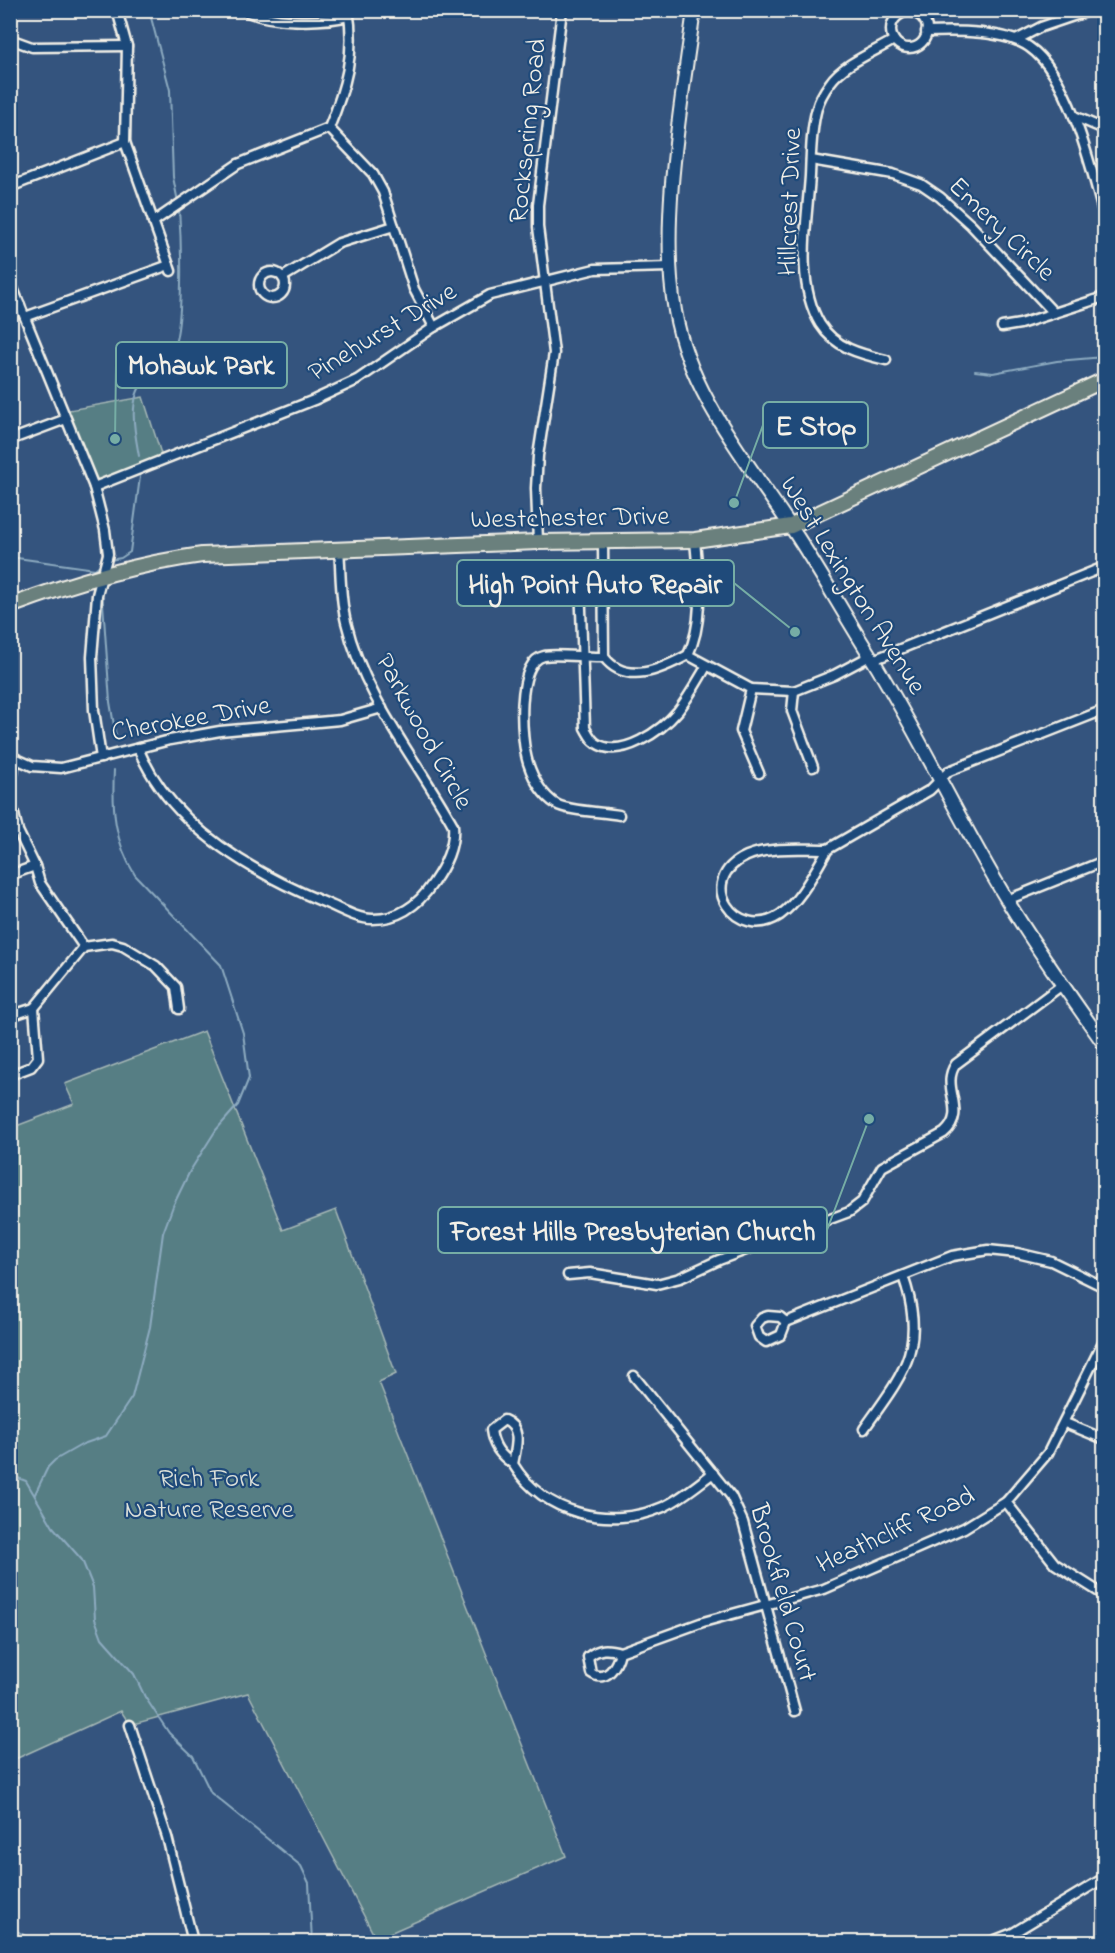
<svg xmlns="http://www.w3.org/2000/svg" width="1115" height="1953" viewBox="0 0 1115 1953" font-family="'Indie Flower',sans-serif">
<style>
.green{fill:#577e84;stroke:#a6b8b6;stroke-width:1.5}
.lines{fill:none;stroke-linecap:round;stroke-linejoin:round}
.stream{stroke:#8dabc0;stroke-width:2}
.street-casing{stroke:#f4f1e8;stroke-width:13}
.secondary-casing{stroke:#f4f1e8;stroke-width:16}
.primary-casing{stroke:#f4f1e8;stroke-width:18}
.street{stroke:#1f4a7a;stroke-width:8}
.secondary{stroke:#1f4a7a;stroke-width:12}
.primary{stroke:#6a807d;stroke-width:14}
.labels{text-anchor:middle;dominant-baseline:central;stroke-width:4.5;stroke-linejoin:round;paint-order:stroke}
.street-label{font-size:27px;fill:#f4f1e8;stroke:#1f4a7a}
.park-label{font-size:27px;fill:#dce0d9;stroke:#1f4a7a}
.leader{fill:none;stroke:#76ada5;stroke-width:2}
.callout-dot{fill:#76ada5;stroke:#1f4a7a;stroke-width:2}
.callout{fill:#1f4a7a;stroke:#76ada5;stroke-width:2}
.callout-label{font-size:28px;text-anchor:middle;font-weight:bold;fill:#f4f1e8}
</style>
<rect width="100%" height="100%" fill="#34547e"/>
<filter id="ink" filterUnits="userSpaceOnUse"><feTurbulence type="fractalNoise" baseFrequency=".0167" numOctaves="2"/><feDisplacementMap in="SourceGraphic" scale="12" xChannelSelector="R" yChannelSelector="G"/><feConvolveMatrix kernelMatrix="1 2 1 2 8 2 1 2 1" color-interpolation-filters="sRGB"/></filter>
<g filter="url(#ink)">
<g class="green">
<polygon points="143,397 163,460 94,487 63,411"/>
<polygon points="204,1031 283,1230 336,1210 396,1374 379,1382 566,1856 376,1939 248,1693 130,1725 121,1711 11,1761 11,1128 74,1104 65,1084"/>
</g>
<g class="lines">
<g class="stream">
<polyline points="149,10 170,90 173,177 178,202"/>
<polyline points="975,371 993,373 1057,361 1104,357"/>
<path d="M139,456C135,434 127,399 145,380C152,372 165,364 171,354C185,331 181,237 179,208"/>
<polyline points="10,557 95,569"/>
<polyline points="110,560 121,558 130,552 140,477"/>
<polyline points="95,569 102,563"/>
<polyline points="102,589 110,702 116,737"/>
<polyline points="10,1475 26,1481 53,1527 82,1560 93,1587 95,1619 102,1638 134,1674 145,1697 169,1733 193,1756 211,1793 301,1866 309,1883 312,1942"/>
<path d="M35,1494L48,1467L55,1460L83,1444L106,1436L132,1397L150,1327L163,1233L173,1206L190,1171L216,1130L238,1105L249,1078L243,1033L221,965L135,875C114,841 112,809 114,770"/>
<polyline points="10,1927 36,1942"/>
</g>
<g class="street-casing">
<g id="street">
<polyline points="117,10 127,46 125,142 171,271"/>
<path d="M244,10C268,23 322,23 349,16"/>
<path d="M348,10C356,53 345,89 329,128L373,174L383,192L414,289L434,327"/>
<circle cx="909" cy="30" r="18"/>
<path d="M926,32C956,31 1005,30 1029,47C1069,74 1092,170 1104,216"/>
<polyline points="10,39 32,47 127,46"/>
<polyline points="1016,40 1041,27 1091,10"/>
<polyline points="1074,116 1104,129"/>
<polyline points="811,160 893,174 921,184 940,197 971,225 1054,313"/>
<polyline points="10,187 125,142"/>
<polyline points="153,222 238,164 329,128"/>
<circle cx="272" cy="285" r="13"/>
<polyline points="283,277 339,243 394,226"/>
<polyline points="10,281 94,487 105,530 108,554 97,595 92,657 94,710 101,758"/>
<polyline points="10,308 20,305"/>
<polyline points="25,317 169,265"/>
<polyline points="1002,327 1020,324 1104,297"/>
<path d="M886,360C861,354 835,348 820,324C795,282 807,222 810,176C811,154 811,129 817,108C819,100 825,90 830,83C843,64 874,52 894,40"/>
<polyline points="10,440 66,419"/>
<polyline points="94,487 314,400 357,380 434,327 490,295 595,269 670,267"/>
<polyline points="538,542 536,488 538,456 554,353 538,227 538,205 562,10"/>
<path d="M603,542L604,657C626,686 662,669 688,655L751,689L741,731L759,773"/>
<path d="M580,580L585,728C588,733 591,740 596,743C621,760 662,730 678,711C689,697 697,682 706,667"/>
<path d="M688,655C705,619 698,579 695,540"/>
<path d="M604,657C587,658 557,653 544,656C515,662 521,741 528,763C533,778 542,795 556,804C567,811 604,812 619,815"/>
<polyline points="873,660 1104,567"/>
<polyline points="751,689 794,691 834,675 870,656"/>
<polyline points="794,691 792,711 813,767"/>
<path d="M138,748C170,825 252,873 326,903C341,909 357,919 373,919C399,919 419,904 433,883C445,866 455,847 453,825C416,758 364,698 346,622C340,599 341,573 339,549"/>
<polyline points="10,756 32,766 61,768 170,740 220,731 340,720 382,708"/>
<polyline points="10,794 15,758"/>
<polyline points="10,797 18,831 35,866 40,883 84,947"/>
<polyline points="828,849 930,790 949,771 1104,710"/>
<path d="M828,849C814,872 802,899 780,915C737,944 692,880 747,856C771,846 802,849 828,849Z"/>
<polyline points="10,875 35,866"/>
<polyline points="1007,900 1104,861"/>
<polyline points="10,1016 34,1008 84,947 112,943 123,946 156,966 176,987 179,1009"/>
<polyline points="10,1075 31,1067 38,1058 34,1008"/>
<path d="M568,1275L590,1273L657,1284L680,1278L719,1260L849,1212L862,1202L882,1167L944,1133C969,1112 939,1087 956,1064L1062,985"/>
<polygon points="768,1316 780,1317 786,1322 781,1335 766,1342 759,1337 755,1326 762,1318"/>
<polyline points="786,1322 952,1256 988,1250 1017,1253 1051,1261 1104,1287"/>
<polyline points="634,1376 731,1496 743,1522 795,1711"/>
<polyline points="1065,1423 1104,1439"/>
<path d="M864,1429C903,1374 928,1347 903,1276"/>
<path d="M513,1464C500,1455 493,1446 491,1430L504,1420C523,1428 516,1447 513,1464C543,1514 610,1530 663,1507C681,1499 697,1485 713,1473"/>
<polyline points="1006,1502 1055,1564 1104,1595"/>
<path d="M620,1652C617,1665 607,1684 591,1673L588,1657C599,1648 607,1648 620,1652L703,1622L824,1589L964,1528L1006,1502L1048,1453L1104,1340"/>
<polyline points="130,1725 167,1837 193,1942"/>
<polyline points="990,1942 1013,1933 1104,1878"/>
</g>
</g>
<g class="secondary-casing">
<path id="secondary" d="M694,10C682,101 659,221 675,311C689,392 744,457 789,524C818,567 843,613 871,657C920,736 959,821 1007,900C1037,950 1071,997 1104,1044"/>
</g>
<g class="primary-casing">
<path id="primary" d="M10,606C74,582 135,564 202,555L538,542L695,540L791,526L1104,380"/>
</g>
<use href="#street" class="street"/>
<use href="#secondary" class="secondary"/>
<use href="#primary" class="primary"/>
</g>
</g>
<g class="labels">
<g class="street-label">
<text transform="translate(529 131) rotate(-84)">Rockspring Road</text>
<text transform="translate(791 202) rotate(-88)">Hillcrest Drive</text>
<text transform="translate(1001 230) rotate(44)">Emery Circle</text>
<text transform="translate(383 333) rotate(-31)">Pinehurst Drive</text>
<text transform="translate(570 519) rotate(-1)">Westchester Drive</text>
<text transform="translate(852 586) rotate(58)">West Lexington Avenue</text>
<text transform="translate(191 720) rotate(-10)">Cherokee Drive</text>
<text transform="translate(423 732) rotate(61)">Parkwood Circle</text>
<text transform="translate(896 1531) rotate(-25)">Heathcliff Road</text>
<text transform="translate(782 1593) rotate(74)">Brookfield Court</text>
</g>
<g class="park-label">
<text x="209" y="1479">Rich Fork<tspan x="209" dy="31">Nature Reserve</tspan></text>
</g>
</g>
<path class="leader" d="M115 439L116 365M734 503L763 425M795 632L734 583M869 1119L827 1230"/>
<g class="callout-dot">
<circle cx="115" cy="439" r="6"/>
<circle cx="734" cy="503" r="6"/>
<circle cx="795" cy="632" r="6"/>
<circle cx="869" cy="1119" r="6"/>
</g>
<g class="callout">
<rect x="116" y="342" width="171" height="46" rx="6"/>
<rect x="763" y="402" width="105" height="46" rx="6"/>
<rect x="457" y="560" width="277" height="46" rx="6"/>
<rect x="438" y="1207" width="389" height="46" rx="6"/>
</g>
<g class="callout-label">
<text x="201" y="374">Mohawk Park</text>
<text x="816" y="435">E Stop</text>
<text x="595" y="593">High Point Auto Repair</text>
<text x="633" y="1240">Forest Hills Presbyterian Church</text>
</g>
<rect width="1115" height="1953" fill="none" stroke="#1f4a7a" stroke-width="36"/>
<rect x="18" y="18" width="1079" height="1917" fill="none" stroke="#f4f1e8" stroke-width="2" filter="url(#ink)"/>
</svg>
